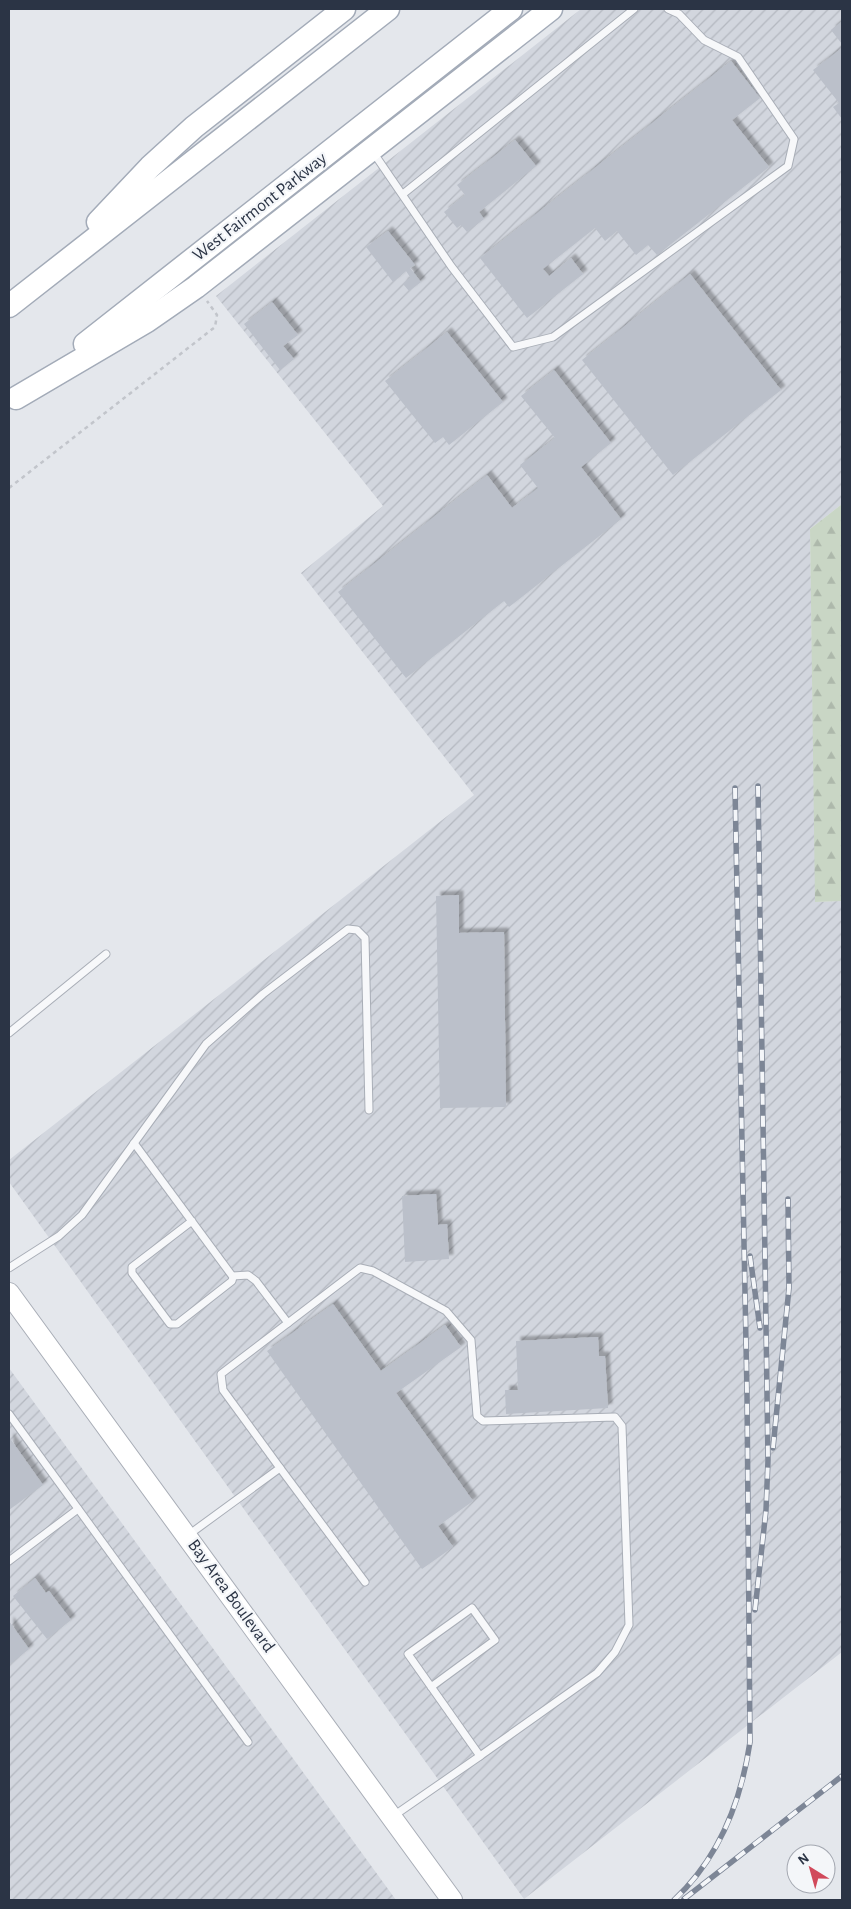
<svg xmlns="http://www.w3.org/2000/svg" width="851" height="1909" viewBox="0 0 851 1909" font-family="'Alegreya Sans',sans-serif">
<style>
.industrial{fill:url(#industrial-furrows)}
.forest{fill:url(#forest-firs)}
.building{fill:#bbc0ca;filter:url(#shadow)}
.lines{fill:none;stroke-linecap:round;stroke-linejoin:round}
.service-casing{stroke:#a9aeb7;stroke-width:9}
.secondary-casing{stroke:#a9aeb7;stroke-width:22}
.primary-casing{stroke:#a3abb8;stroke-width:25}
.path{stroke:#c2c5cb;stroke-width:2.5;stroke-dasharray:4 4;stroke-linecap:butt}
.service{stroke:#f7f8fa;stroke-width:7}
.secondary{stroke:#fff;stroke-width:20}
.primary{stroke:#fff;stroke-width:22}
.rail-casing{stroke:#7d8696;stroke-width:5.5}
.rail{stroke:#f4f6f9;stroke-width:4;stroke-dasharray:11;stroke-linecap:butt}
.labels{text-anchor:middle;dominant-baseline:central;stroke-width:4.5;stroke-linejoin:round;paint-order:stroke}
.street-label{font-size:18px;fill:#2b3445;stroke:#f4f6f9}
</style>
<defs>
<pattern id="industrial-furrows" width="10" height="10" patternUnits="userSpaceOnUse" patternTransform="scale(1.25)"><rect width="10" height="10" fill="#d2d6de"/><path d="M-1 1l2-2M0 10L10 0M9 11l2-2" fill="none" stroke="#b4b8c0"/></pattern>
<pattern id="forest-firs" width="22" height="20" patternUnits="userSpaceOnUse" patternTransform="scale(1.25)"><rect width="22" height="20" fill="#c9d6c5"/><path d="M5 1l3.5 6h-7zM16 11l3.5 6h-7z" fill="#adb8ab"/></pattern>
<filter id="shadow"><feDropShadow dx="4.5" dy="-4.5" stdDeviation="1" flood-color="#0004"/></filter>
</defs>
<rect width="100%" height="100%" fill="#e4e7ec"/>
<g class="industrial">
<polygon points="581,9 842,9 842,504 810,529 816,902 842,901 842,1652 524,1899 9,1182 9,1160 474,795 301,573 383,506 216,296"/>
<polygon points="9,1368 396,1900 9,1900"/>
</g>
<polygon class="forest" points="842,504 842,901 815,902 810,529"/>
<g class="building">
<polygon points="842,21 842,44 831,30"/>
<polygon points="842,48 842,119 833,107 839,103 813,70"/>
<polygon points="731,61 760,98 732,120 769,167 657,255 648,245 636,255 617,231 605,241 595,228 543,269 549,276 571,258 583,274 527,318 480,258"/>
<polygon points="515,140 536,166 479,212 484,219 467,232 461,225 457,228 444,212 465,195 457,185"/>
<polygon points="388,231 415,265 410,268 421,282 409,291 403,284 410,277 406,271 393,282 366,247"/>
<polygon points="690,274 781,390 673,475 582,360"/>
<polygon points="272,302 298,335 283,346 294,359 280,370 244,324"/>
<polygon points="447,332 503,402 449,445 443,437 435,443 385,381"/>
<polygon points="554,370 611,443 581,467 621,519 509,607 504,601 406,678 338,592 487,475 512,508 538,488 520,465 555,438 521,396"/>
<polygon points="459,895 459,933 504,932 506,1107 440,1108 436,896"/>
<polygon points="436,1194 438,1225 447,1224 449,1259 405,1262 402,1196"/>
<polygon points="333,1304 381,1371 445,1325 461,1347 396,1393 473,1501 438,1526 453,1547 422,1569 267,1351"/>
<polygon points="598,1337 599,1356 605,1356 608,1408 506,1414 505,1390 518,1390 516,1341"/>
<polygon points="9,1437 43,1485 9,1510"/>
<polygon points="35,1578 46,1593 49,1591 71,1620 47,1639 13,1596"/>
<polygon points="9,1621 29,1649 9,1665"/>
</g>
<g class="lines">
<g class="service-casing">
<g id="service">
<polyline points="373,152 451,266 513,347 553,337 788,166 794,139 738,57 704,40 679,14 668,9"/>
<polyline points="403,194 634,9"/>
<polyline points="9,1033 106,954"/>
<polyline points="134,1143 233,1277 232,1281 177,1324 170,1324 132,1273 132,1267 192,1221"/>
<polyline points="9,1268 59,1236 82,1215 206,1044 263,994 348,929 357,930 365,938 369,1110"/>
<polyline points="233,1276 248,1275 256,1281 288,1323"/>
<polyline points="9,1414 248,1742"/>
<polyline points="280,1468 365,1582"/>
<polyline points="187,1536 280,1468 223,1390 221,1374 360,1268 373,1271 446,1311 471,1340 477,1416 483,1421 615,1417 622,1426 629,1625 615,1652 597,1673 480,1756"/>
<polyline points="9,1561 78,1509"/>
<polyline points="392,1817 480,1756 408,1654 472,1608 495,1640 431,1687"/>
</g>
</g>
<g class="secondary-casing">
<polyline id="secondary" points="9,1293 452,1900"/>
</g>
<g class="primary-casing">
<g id="primary">
<polyline points="98,222 150,167 194,127 344,9"/>
<polyline points="9,306 388,9"/>
<polyline points="85,344 511,9"/>
<polyline points="16,398 147,321 196,287 551,9"/>
</g>
</g>
<polyline class="path" points="9,488 215,327 217,315 207,301"/>
<use href="#service" class="service"/>
<use href="#secondary" class="secondary"/>
<use href="#primary" class="primary"/>
<g class="rail-casing">
<g id="rail">
<polyline points="750,1256 760,1328"/>
<polyline points="773,1448 789,1288 788,1199"/>
<polyline points="755,1610 766,1510 768,1460 758,786"/>
<polyline points="684,1899 842,1776"/>
<path d="M674,1900C719,1858 741,1802 750,1742L747,1394L735,788"/>
</g>
</g>
<use href="#rail" class="rail"/>
</g>
<g class="labels">
<g class="street-label">
<text transform="translate(260 207) rotate(-38)">West Fairmont Parkway</text>
<text transform="translate(231 1596) rotate(54)">Bay Area Boulevard</text>
</g>
</g>
<rect width="851" height="1909" fill="none" stroke="#2b3445" stroke-width="20"/>
<g transform="translate(811 1869) rotate(323)"><circle r="24" fill="#f4f6f9" stroke="#a4a8b1"/>
<path d="M0-4L9 19L0 12L-9 19Z" fill="#d1495b"/>
<text y="-8" font-size="14" font-weight="bold" text-anchor="middle" fill="#2b3445">N</text>
</g>
</svg>
